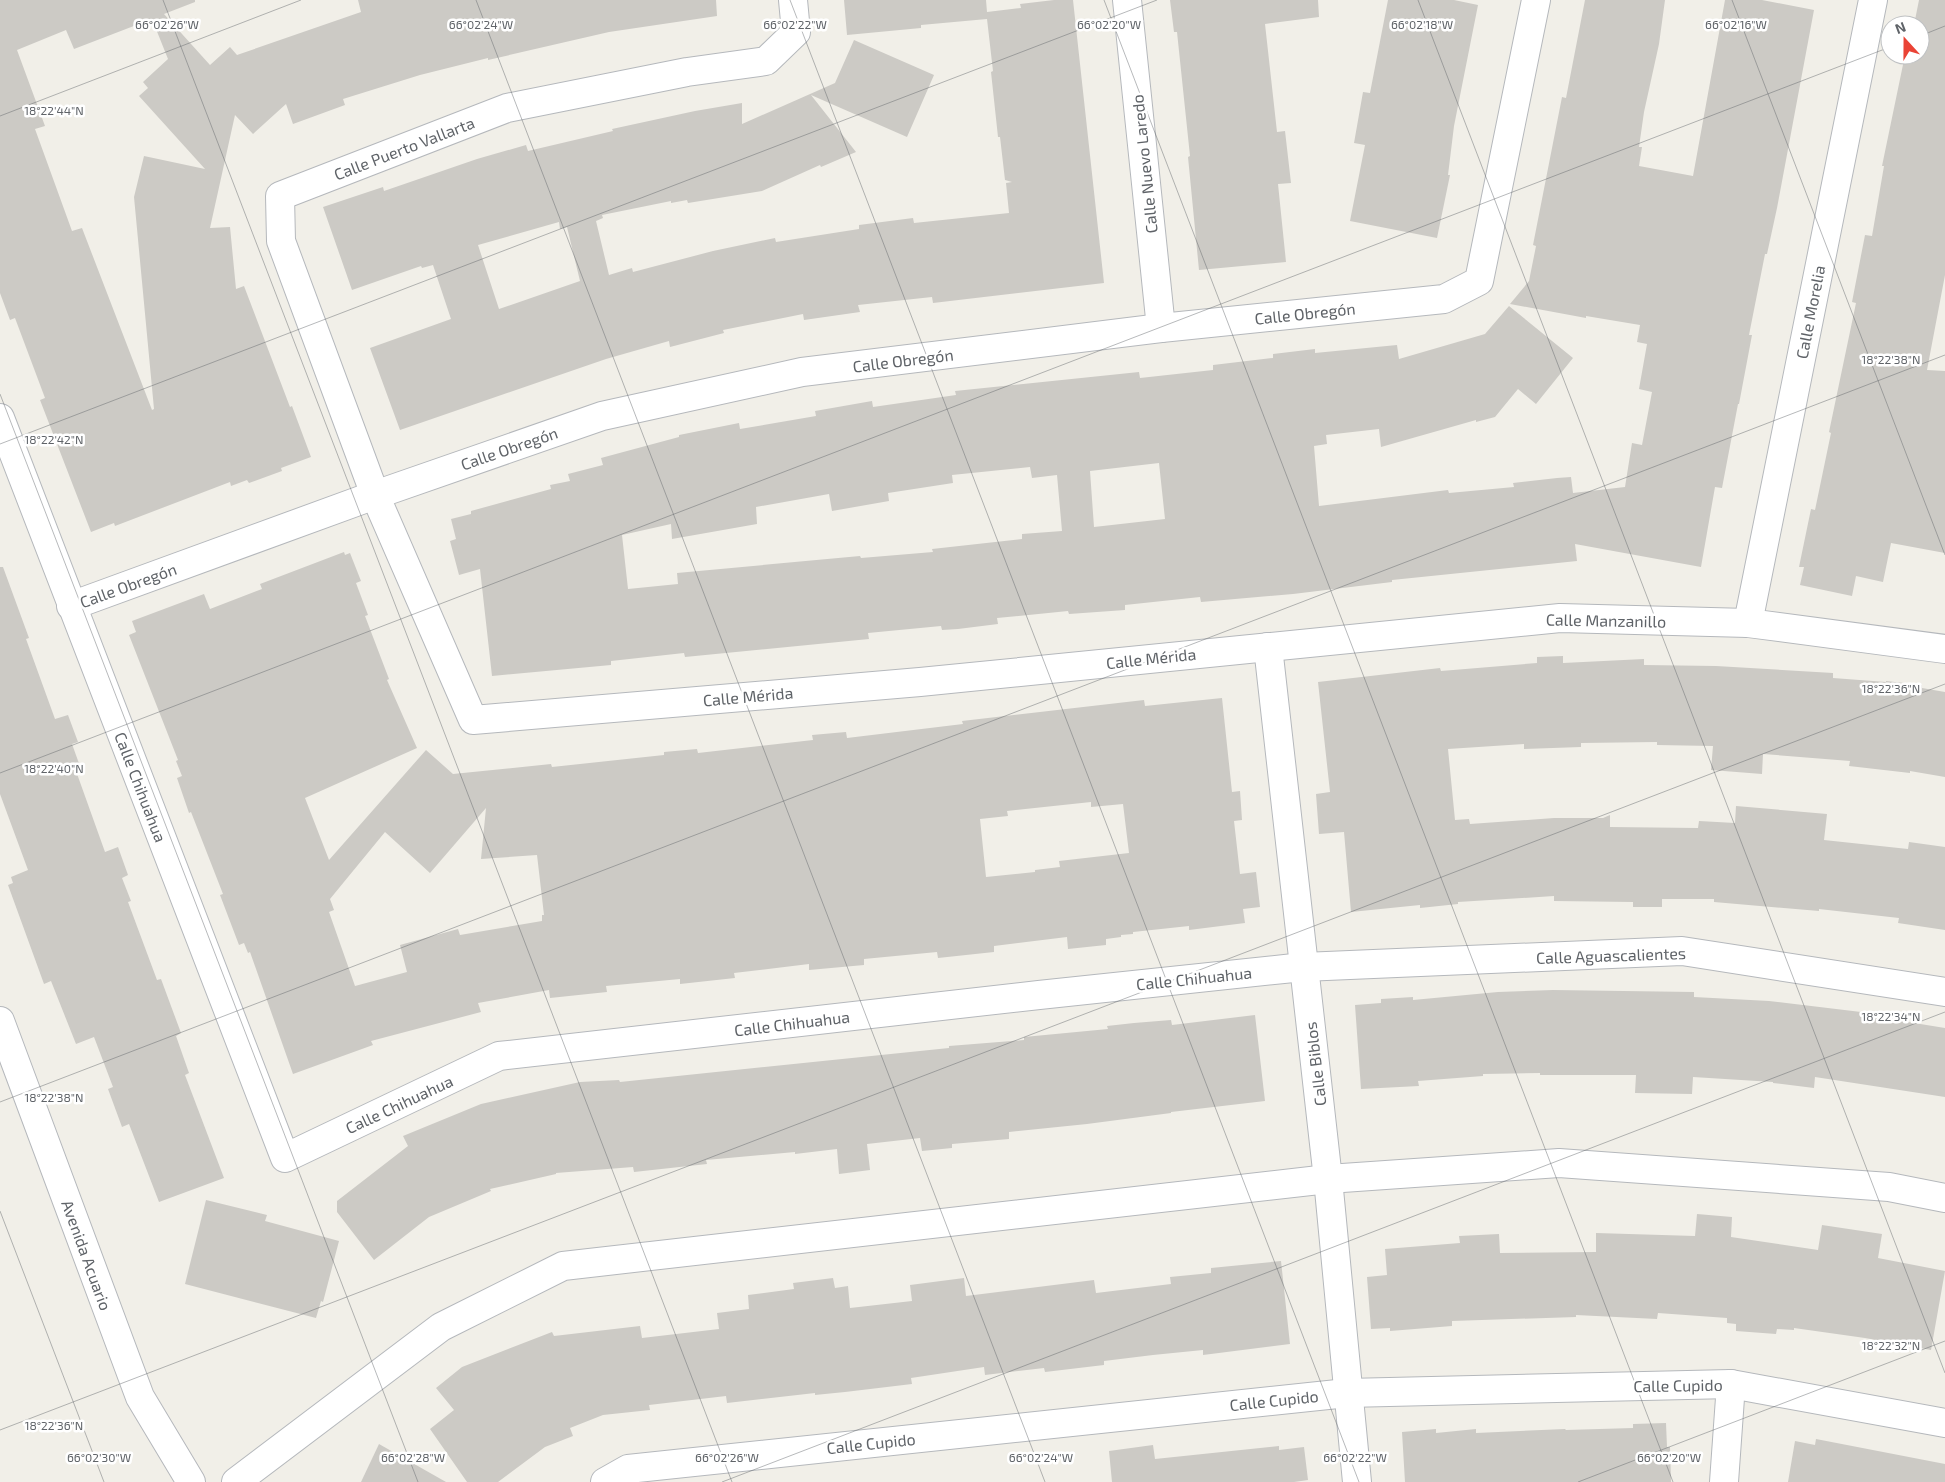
<svg xmlns="http://www.w3.org/2000/svg" width="1945" height="1482" viewBox="0 0 1945 1482" font-family="'Exo 2',sans-serif">
<style>
.building{fill:#cccac5;fill-rule:evenodd}
.lines{fill:none;stroke-linecap:round;stroke-linejoin:round}
.minor-casing{stroke:#b5b8bc;stroke-width:30}
.tertiary-casing{stroke:#b5b8bc;stroke-width:30}
.minor{stroke:#fff;stroke-width:28}
.tertiary{stroke:#fff;stroke-width:28}
.ticks{fill:none;stroke:#5f6368;stroke-width:1;stroke-opacity:0.45}
.labels{text-anchor:middle;dominant-baseline:central;stroke-width:5;stroke-linejoin:round;paint-order:stroke}
.street-label{font-size:16px;fill:#5f6368;stroke:#fff}
.ticks-label{font-size:12px;text-anchor:middle;fill:#5f6368;stroke:#fff;stroke-width:5;stroke-linejoin:round;paint-order:stroke}
</style>
<rect width="100%" height="100%" fill="#f1efe8"/>
<g class="building">
<path d="M0,0H195V2L164,14L210,65L230,47L237,55L361,12L358,0H716L717,16L609,32L488,60V58L420,75L343,99L345,105L293,124L286,104L253,134L235,115L210,228L230,227L236,289L244,286L290,407L292,406L311,457L281,468L282,471L249,483L247,480L231,486L230,482L115,526L114,523L91,532L40,400L45,398L15,318L10,320L0,293ZM152,19L168,59L143,82L148,88L139,96L205,169L144,156L134,197L154,409L152,410L82,228L72,231L35,129L45,126L17,50L66,30L74,49Z"/>
<path d="M844,0H986L987,12L1021,8L1020,4L1054,0H1073L1104,283L933,303L932,297L858,305L860,312L804,320L803,314L723,330L724,333L670,347L669,341L606,359L400,430L370,348L451,319L433,265L422,268L421,266L352,290L323,207L383,187L384,191L477,159L526,145L528,151L613,131L612,129L695,111L742,103V124L835,83L854,40L934,75L907,137L811,95L856,152L821,167L820,165L762,191L688,203L687,200L671,203V201L602,215L603,218L596,221L609,275L632,268L633,272L713,251L775,238L776,242L859,229V225L913,218L914,223L1009,213L1006,183L1012,182L1005,180L1000,137H998L991,72L993,71L987,19L921,25V28L847,35ZM559,222L560,229L567,227L580,281L499,309L478,245Z"/>
<polygon points="1170,0 1318,0 1319,17 1265,24 1277,132 1285,131 1291,183 1278,184 1286,262 1199,270 1188,157 1190,156 1177,32 1174,32"/>
<polygon points="1388,0 1454,0 1478,5 1454,126 1448,175 1450,175 1437,238 1350,221 1365,145 1354,143 1363,92 1370,93"/>
<path d="M1585,0H1665L1659,44L1644,112L1639,147H1642L1639,166L1693,176L1725,0H1762L1814,10L1777,208L1767,254H1765L1749,335H1752L1739,404H1738L1722,488L1715,487L1701,567L1575,544L1577,561L1392,580V582L1293,594L1201,602L1200,597L1125,605V610L1069,614L1068,611L997,618L998,624L958,629L942,630L941,626L868,633L869,639L685,657L684,653L611,661V665L492,676L480,569L459,575L450,541L456,539L451,519L471,514V511L551,489L550,485L570,481L568,474L603,465L601,458L679,437V435L739,423L740,429L816,416L815,411L872,401L873,407L956,395L955,391L1139,372L1140,378L1213,370V365L1273,358V354L1315,349V353L1397,345L1399,359L1485,334L1509,306L1573,358L1536,404L1518,389L1495,417L1476,422V420L1381,447L1379,429L1326,435L1327,444L1314,446L1319,506L1448,490L1449,493L1514,487L1513,483L1557,478L1571,477L1573,493L1625,487L1632,443L1642,445L1652,392L1639,389L1647,344L1637,342L1640,325L1586,316V318L1510,304L1529,281L1536,246L1533,245L1562,97L1566,98ZM1159,463L1165,519L1094,527L1090,471ZM1030,467L1032,478L1057,475L1062,531L1022,534V539L932,549L933,552L861,558L860,556L677,573L678,584L628,589L622,535L671,524L672,539L757,524L756,507L829,494L832,511L889,501L888,493L953,483L952,475Z"/>
<polygon points="1919,0 1945,0 1945,275 1927,370 1945,371 1945,553 1891,543 1883,582 1856,576 1852,596 1800,585 1804,567 1799,567 1811,509 1815,510 1831,433 1829,432 1856,303 1852,302 1865,235 1872,236 1884,166 1882,166 1905,55 1920,55 1920,25 1914,25"/>
<path d="M344,552L345,555L350,553L361,581L356,583L368,615L365,616L389,679L387,680L417,748L305,798L329,860L426,750L453,774L551,764L552,767L664,755V752L697,749L698,753L813,740L812,735L846,732L847,738L963,724L962,721L1144,700L1145,706L1222,698L1232,792L1240,791L1242,820L1234,821L1240,874L1256,872L1260,907L1243,909L1245,923L1189,930V926L1133,932V934L1121,935V937L1106,939V945L1068,949L1067,937L994,946V952L938,958L937,952L864,959V965L809,970V964L734,973L735,978L680,984V979L606,986L607,992L550,998L549,990L478,1003L481,1012L371,1041L373,1045L293,1074L250,952L248,953L244,943L239,945L220,895L223,894L191,812L189,813L177,778L182,776L176,761L178,760L129,635L136,632L132,621L204,594L210,609L262,589L260,584ZM1091,802V807L1123,804L1129,853L1059,861L1060,867L1035,870V872L986,877L980,819L1008,816L1007,811ZM486,808L481,859L537,855L544,915H542V921L460,935L458,929L400,945L407,972L355,986L329,912L334,910L330,899L385,832L430,873Z"/>
<polygon points="0,567 3,567 29,638 26,639 55,719 68,715 78,742 72,744 81,769 76,771 105,852 118,847 128,875 122,878 131,901 128,902 157,980 161,979 181,1033 176,1036 189,1073 185,1075 224,1178 159,1202 129,1124 122,1127 108,1089 113,1087 94,1037 76,1044 51,981 44,984 8,885 13,883 11,877 28,870 0,794"/>
<polygon points="1563,656 1563,663 1644,659 1644,665 1716,666 1833,673 1833,678 1886,682 1886,681 1922,685 1922,688 1945,692 1945,777 1910,771 1910,773 1849,766 1850,761 1763,754 1762,774 1711,770 1713,746 1657,745 1657,742 1581,743 1581,747 1524,749 1524,744 1448,749 1455,820 1469,819 1470,824 1554,818 1603,818 1610,815 1610,827 1698,828 1699,821 1735,823 1736,806 1827,814 1824,840 1908,849 1909,842 1945,847 1945,930 1898,923 1899,918 1819,909 1819,911 1714,902 1714,899 1662,899 1662,907 1633,907 1633,902 1554,901 1554,896 1458,902 1458,904 1420,908 1420,905 1351,912 1344,832 1319,834 1316,794 1330,792 1318,682 1440,668 1441,671 1537,663 1537,657"/>
<polygon points="1553,990 1694,992 1694,997 1769,1001 1861,1012 1909,1019 1908,1022 1945,1028 1945,1097 1815,1077 1814,1088 1773,1083 1773,1082 1693,1077 1692,1094 1635,1093 1636,1075 1540,1075 1540,1073 1483,1074 1483,1076 1418,1081 1419,1086 1361,1089 1355,1005 1381,1003 1381,999 1413,997 1413,1000 1498,992"/>
<polygon points="1255,1015 1265,1101 1171,1112 1171,1113 1087,1124 1009,1132 1009,1139 952,1144 952,1148 922,1151 920,1138 867,1144 870,1170 839,1174 837,1149 795,1154 795,1152 706,1160 707,1164 634,1172 633,1167 556,1173 556,1174 490,1189 491,1191 429,1217 374,1260 337,1212 337,1201 408,1146 403,1136 481,1104 580,1082 619,1080 620,1082 949,1048 949,1046 1024,1040 1024,1037 1108,1029 1107,1026 1134,1023 1171,1020 1172,1025"/>
<polygon points="206,1200 267,1215 265,1221 339,1241 323,1302 321,1301 316,1318 185,1284"/>
<polygon points="1697,1214 1732,1217 1731,1237 1818,1250 1822,1225 1882,1234 1878,1258 1945,1271 1931,1350 1865,1338 1794,1328 1794,1330 1777,1329 1776,1334 1736,1331 1736,1324 1727,1323 1727,1318 1658,1313 1657,1319 1576,1315 1576,1317 1452,1321 1452,1326 1390,1331 1390,1328 1371,1329 1367,1277 1387,1275 1385,1249 1460,1243 1459,1236 1499,1234 1500,1253 1596,1252 1596,1233 1695,1236"/>
<polygon points="1281,1261 1290,1344 1203,1355 1203,1350 1153,1355 1104,1361 1104,1365 1045,1372 1044,1368 985,1375 984,1367 911,1378 912,1384 845,1392 815,1395 815,1393 727,1403 726,1396 649,1405 650,1410 603,1415 570,1428 573,1436 545,1447 498,1482 467,1482 430,1429 454,1410 436,1388 462,1367 552,1332 554,1336 640,1326 642,1338 719,1329 717,1313 749,1309 748,1295 794,1289 793,1283 833,1278 835,1288 848,1286 850,1308 912,1301 910,1285 964,1278 966,1296 1094,1280 1096,1293 1171,1284 1170,1277 1211,1273 1211,1268"/>
<polygon points="1666,1423 1667,1447 1670,1447 1671,1482 1405,1482 1402,1432 1436,1429 1436,1433 1476,1429 1476,1433 1565,1429 1566,1430 1633,1428 1633,1424"/>
<polygon points="1816,1439 1945,1464 1945,1482 1788,1482 1795,1441 1815,1445"/>
<polygon points="379,1444 446,1482 361,1482"/>
<polygon points="1153,1445 1155,1459 1279,1446 1279,1450 1304,1447 1308,1480 1294,1482 1112,1482 1109,1451"/>
</g>
<g class="lines">
<g class="minor-casing">
<g id="minor">
<polyline points="793,0 796,32 766,61 687,72 507,108 280,196 281,241 375,495 473,720 920,682 1560,618 1748,623 1945,649"/>
<polyline points="1127,0 1161,328"/>
<polyline points="0,418 285,1158 499,1056 1039,995 1303,967 1682,951 1945,992"/>
<polyline points="71,606 375,495 602,416 802,372 1161,328 1444,299 1479,281 1536,0"/>
<polyline points="1748,623 1873,0"/>
<polyline points="1268,647 1328,1179 1357,1482"/>
<polyline points="605,1482 628,1469 1347,1393 1731,1384 1945,1423"/>
<polyline points="1724,1482 1731,1384"/>
</g>
</g>
<g class="tertiary-casing">
<g id="tertiary">
<polyline points="0,1021 140,1397 191,1482"/>
<polyline points="236,1482 441,1327 563,1266 1328,1179 1559,1163 1889,1187 1945,1198"/>
</g>
</g>
<use href="#minor" class="minor"/>
<use href="#tertiary" class="tertiary"/>
</g>
<path class="ticks" d="M163,0L732,1482M476,0L1045,1482M790,0L1359,1482M1104,0L1673,1482M1418,0L1945,1373M1732,0L1945,555M1920,36L1945,26M0,116L301,0M0,394L418,1482M0,444L1157,0M0,773L1890,47M0,1102L1945,355M0,1211L104,1482M0,1430L1945,684M722,1482L1945,1012M1578,1482L1945,1341"/>
<g class="labels">
<g class="street-label">
<text transform="translate(404 148) rotate(-21)">Calle Puerto Vallarta</text>
<text transform="translate(1144 164) rotate(-96)">Calle Nuevo Laredo</text>
<text transform="translate(1810 312) rotate(-79)">Calle Morelia</text>
<text transform="translate(1305 313) rotate(-6)">Calle Obregón</text>
<text transform="translate(903 360) rotate(-7)">Calle Obregón</text>
<text transform="translate(509 448) rotate(-19)">Calle Obregón</text>
<text transform="translate(128 585) rotate(-20)">Calle Obregón</text>
<text transform="translate(1606 620) rotate(1)">Calle Manzanillo</text>
<text transform="translate(1151 658) rotate(-6)">Calle Mérida</text>
<text transform="translate(748 696) rotate(-5)">Calle Mérida</text>
<text transform="translate(141 787) rotate(69)">Calle Chihuahua</text>
<text transform="translate(1611 955) rotate(-2)">Calle Aguascalientes</text>
<text transform="translate(1194 978) rotate(-6)">Calle Chihuahua</text>
<text transform="translate(792 1023) rotate(-7)">Calle Chihuahua</text>
<text transform="translate(1315 1064) rotate(-97)">Calle Biblos</text>
<text transform="translate(399 1104) rotate(-25)">Calle Chihuahua</text>
<text transform="translate(87 1255) rotate(70)">Avenida Acuario</text>
<text transform="translate(1678 1385) rotate(-1)">Calle Cupido</text>
<text transform="translate(1274 1400) rotate(-6)">Calle Cupido</text>
<text transform="translate(871 1443) rotate(-6)">Calle Cupido</text>
</g>
</g>
<g class="ticks-label">
<text x="167" y="29">66°02'26"W</text>
<text x="795" y="29">66°02'22"W</text>
<text x="481" y="29">66°02'24"W</text>
<text x="1109" y="29">66°02'20"W</text>
<text x="1422" y="29">66°02'18"W</text>
<text x="1736" y="29">66°02'16"W</text>
<text x="54" y="115">18°22'44"N</text>
<text x="1891" y="364">18°22'38"N</text>
<text x="54" y="444">18°22'42"N</text>
<text x="1891" y="693">18°22'36"N</text>
<text x="54" y="773">18°22'40"N</text>
<text x="1891" y="1021">18°22'34"N</text>
<text x="54" y="1102">18°22'38"N</text>
<text x="1891" y="1350">18°22'32"N</text>
<text x="54" y="1430">18°22'36"N</text>
<text x="99" y="1462">66°02'30"W</text>
<text x="413" y="1462">66°02'28"W</text>
<text x="727" y="1462">66°02'26"W</text>
<text x="1041" y="1462">66°02'24"W</text>
<text x="1355" y="1462">66°02'22"W</text>
<text x="1669" y="1462">66°02'20"W</text>
</g>
<g transform="translate(1905 40) rotate(339)"><circle r="24" fill="#ffffff" stroke="#bfc1c3"/>
<path d="M0-4L9 19L0 12L-9 19Z" fill="#ea4335"/>
<text y="-8" font-size="14" font-weight="bold" text-anchor="middle" fill="#5f6368">N</text>
</g>
</svg>
